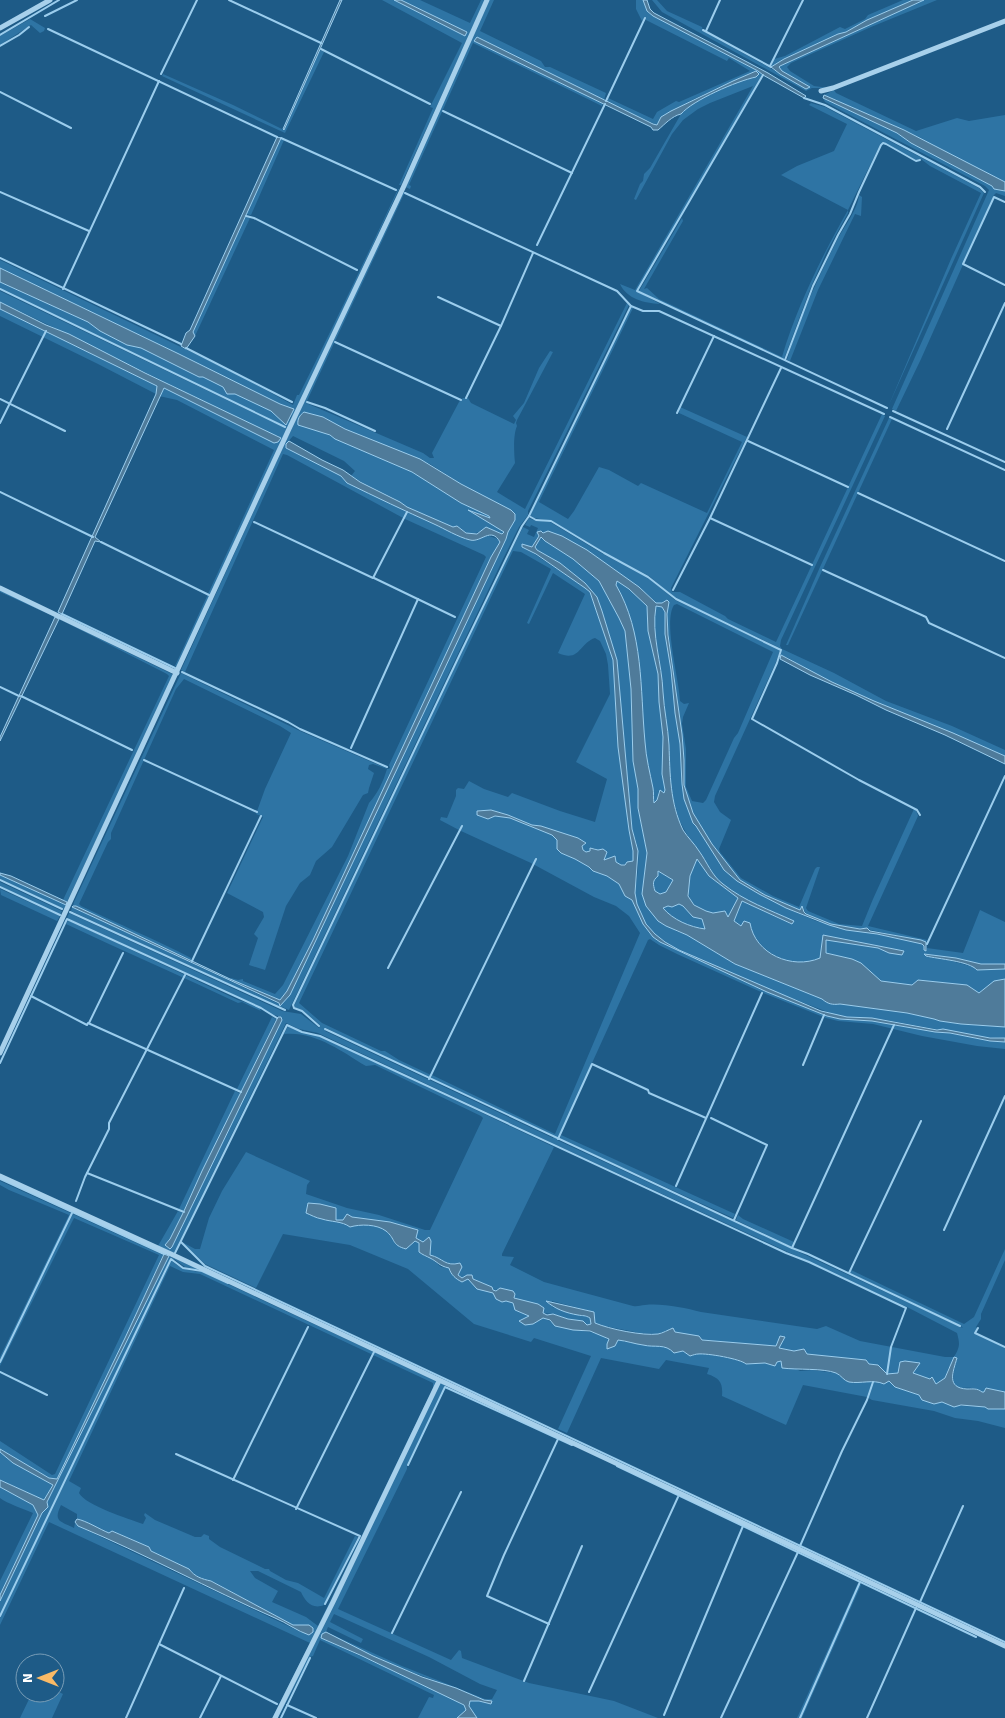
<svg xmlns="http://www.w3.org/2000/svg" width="1005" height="1718" viewBox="0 0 1005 1718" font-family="Signika,sans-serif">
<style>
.green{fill:#2e74a4;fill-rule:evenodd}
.water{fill:#4f7b9a;stroke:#9bcded;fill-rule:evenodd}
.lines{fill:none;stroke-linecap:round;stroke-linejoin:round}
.stream{stroke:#9bcded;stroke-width:2}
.street{stroke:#a7d0eb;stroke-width:5}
</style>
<rect width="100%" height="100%" fill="#1e5b87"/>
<g class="green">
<polygon points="382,0 394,0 465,36 467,32 401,0 420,0 470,23 481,0 485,0 401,185 399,185 433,108 430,107 462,43"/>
<polygon points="489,0 494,0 480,31 541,61 545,67 550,67 606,93 604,100 477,37 475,41 603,103 602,106 473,43 409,185 411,186 410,189 405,187"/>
<path d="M636,0H643L647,11L653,16L706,43L763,74L637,291L660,304C644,303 627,299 620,284L635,290L753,86L710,103L698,109L683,120L672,134L636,200L634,199L640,184L643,181L644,174L650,168L681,114C693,100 737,81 756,77L755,71L694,99L661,117L657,125L607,102L608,98L653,119L657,112L676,101L679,102L750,71L729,58L727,61L646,20L645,17L642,21L636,9Z"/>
<polygon points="652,0 657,0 667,11 702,27 703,31 779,73 809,87 782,71 779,67 780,66 924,0 937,0 871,27 791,63 787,67 790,71 814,86 829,88 812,88 806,91 662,12"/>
<polygon points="903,0 913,0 867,20 846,32 838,34 784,59 771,67 774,59 785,56 840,27 845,29 865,19 868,15"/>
<polygon points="30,19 45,28 44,31 40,33 31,25 0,45 0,36"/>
<polygon points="320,50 324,52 285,133 162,76 163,74 233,105 284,130"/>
<polygon points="834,90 836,93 916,131 957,118 969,121 1005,115 1005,182 904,130 824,95"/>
<polygon points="823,98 897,133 911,143 992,186 994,189 1005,191 1005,196 996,193 994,195 921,359 896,411 892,409 989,190 985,186 825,102"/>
<path d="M811,103L825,107L979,188L984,193L888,407L951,259L981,193L930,166L921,159L916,160L883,142L881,143L848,210V213L827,251L811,287L784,359L691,317L639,291L682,218L683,221L644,289L647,288L659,299L782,357C797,306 822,256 848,210L781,175L797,166L834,151L847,124L809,105Z"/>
<polygon points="281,138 284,140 251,215 246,214"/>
<path d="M398,189H399L177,667L175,666L274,450L177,400L159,396L164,388L274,443L279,436C251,430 226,411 200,399C133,367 67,333 0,302V291L285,428H286L0,289V282L88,322L100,331L127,345L141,348L199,377H203L223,387L227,394H235L271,411L286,425L291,418L293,409L280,404L179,354L0,268V260L237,374L293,405L297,395H299C333,327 366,258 398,189Z"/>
<path d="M403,191L405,192L306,403L423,453L430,458H434L432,453L459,402L463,398H468L471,403L514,424L516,420L513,416L524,403L539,368L550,351L553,352L517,420L516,423L517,426C513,435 514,453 515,463L497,492L525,509L627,303L629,305L528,511V515L519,527L503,559L289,1010L282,1007L281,1008L71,911L72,907L279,1004V1005L290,995L506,539L507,533L515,520L502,506L461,484L430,464L345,429L323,417L320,431L412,472L461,503L489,516L491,518L471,511L505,531L502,534C496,534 487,531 481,532C469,534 467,535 457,526L453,527L407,507C390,494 369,488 351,476L355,471L344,461L293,436L286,444V448L341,476L347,483L471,541L478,540L486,535L498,539L500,542L491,557L313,940L287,991L280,1000L230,979L231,978L238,980L243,979V981L275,994L283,985L348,856L369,803C378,793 383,782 387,769L373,764L369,765L368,769L374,773L369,788L368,793L363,795L332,847L316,861L310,875L300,883L286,906L265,970L249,965L258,938L254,934L264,917L263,912L227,893L263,817L256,814L265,789L291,733L280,726L184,679L176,689L111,833V839L108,842L79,904L81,906C118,924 155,939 191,958V960L73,906L74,902L181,673L300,731L388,769L390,768L389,765L486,557L484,555L405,519L287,455L283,454L185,672L181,670L285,443Z"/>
<path d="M859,195L862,197L861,216L855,214L818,290L790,361L787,360C799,318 818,278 837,240C844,227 858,209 859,195Z"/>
<polygon points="245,217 250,218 195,336 193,332"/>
<path d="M631,307L633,308L539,502L568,519L574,511L599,467L609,470L638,486L641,483L707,513L742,442L679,413L680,407L747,437L671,588L672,592H680L725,616L728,619L776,642L882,414L885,416L781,640L780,646L782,649L834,673L886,701L952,726L1005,750V756C933,724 857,699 788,658L782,656L780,659L782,649L676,599L649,576L605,553L552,521L534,518L530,515Z"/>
<polygon points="0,309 157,386 156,394 98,364 0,316"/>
<polygon points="889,418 892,419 788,645 786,645 820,567"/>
<path d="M529,518L533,520L550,522L603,554L648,578L675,600L780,650L776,662L715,796L714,802L720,812L731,820L719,849L720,852L741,878L773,896L799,907L815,869L817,867H820L806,908L808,911L839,924L862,926L873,899L914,809L916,810L918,816L868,926L927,940L926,942L862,928L860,929L831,924L806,914L802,906L800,910L765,895L740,880L712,844L693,813L684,785V760L682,734L664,601L662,603H656L647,594L587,550L541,531L537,532L539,536L533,547L526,546L522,547L533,553L585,588L590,592L596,610L613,660L616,717L629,830L633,851V862L621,865L616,862L615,857L604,860L605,855L594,848L586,852L583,850L582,846L586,843L578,838L541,826L532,825L508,815L491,810H480L477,815L488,819L495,816L510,818L552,835L557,840V849L561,853L575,859L589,867L593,871L607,876L619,884L625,896L632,900L643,924L653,937L660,942L767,992L827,1016L840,1019L872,1021L935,1032L950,1033L990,1041L1005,1042V1049L977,1046L922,1036L873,1024L838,1021L826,1018L761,992L677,954L659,945L650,939L648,940L557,1140L963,1328L961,1326L850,1273L851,1270L964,1324L974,1317L1005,1249V1260L981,1314V1319L976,1327L978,1328L974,1333L1005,1348V1392L986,1388L984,1392H982C966,1379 945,1405 957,1358L948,1369L945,1378L936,1384L930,1379L913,1373L919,1364L899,1367L898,1373L887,1374L878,1365L869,1364L866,1360L806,1354L803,1350L794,1351L779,1348L784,1337L776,1346L702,1340L699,1336L682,1334L668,1330L657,1334L640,1333L604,1326L595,1323L594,1312L552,1301V1307L580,1315H585L590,1318L591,1324L587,1325L583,1321L568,1319L553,1314L543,1313L538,1304C521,1299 518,1303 505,1289L493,1290C482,1278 467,1282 458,1275L460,1263C445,1266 443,1258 430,1255L431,1241L423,1242L415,1238L417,1230L390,1222L346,1217L343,1220H335C327,1211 322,1202 308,1203L310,1214C323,1221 340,1219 350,1227C360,1224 377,1224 386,1231C396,1239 391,1245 406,1249L415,1241L420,1244L419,1248L426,1257L431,1258L441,1267L449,1268L459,1280L468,1279L513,1303L516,1310L529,1316L520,1321L533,1324L543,1318C550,1320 554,1325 560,1327C581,1333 599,1328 615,1346L618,1340L643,1345H659L683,1351L690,1356L700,1353L744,1361L746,1364L765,1363L775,1366L776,1362L782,1361L800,1371L812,1370L836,1373L848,1382L889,1380L895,1387L942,1402C952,1407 973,1406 985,1407L988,1409H1005V1428L978,1421L955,1418L934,1411L872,1400L867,1397L803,1385L786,1425L722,1396C723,1383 720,1378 707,1374L709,1368L666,1360L659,1369L601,1358L567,1433L558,1429L591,1356L534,1338L531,1342L474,1324L408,1269L350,1245L283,1234L256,1288L205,1264L182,1242L195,1249H200L209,1218L222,1191L246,1152L310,1181L307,1185L306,1194L347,1208L379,1215L425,1230H430L483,1118L481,1116L375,1065L366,1066C341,1051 315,1031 284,1034L288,1026L302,1032L320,1036L554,1147L502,1254V1256L514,1257L510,1265L544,1282L633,1306C638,1307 640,1305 645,1305C662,1303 685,1308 701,1312L817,1329L826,1326L860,1341L945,1357H954C960,1347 960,1344 957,1333L907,1307L554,1144L318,1033L299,1029L286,1023L174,1253L158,1246L178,1211L183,1213L170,1239L167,1243L172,1247L282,1020L281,1017L271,1014L254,1004L67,918L69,913L282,1011L301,1014L319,1028L320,1025L302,1010L296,1008L294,1006L461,652L523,527L529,530L527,534L534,537L538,528L531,525L530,527L525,525ZM513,551L521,552L551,569L527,623L529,624L553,573L585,594L558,653C580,663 579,643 595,638L600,641L606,654L608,665L610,694L576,762L607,779L595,822L560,811L512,793L508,797L484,789L469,781L464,789L458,788L456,790V796L447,818L441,817L440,820L459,830L461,827V831L531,863L594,897L616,906L629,916L640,933L555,1134L432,1075L431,1079L551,1134L554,1136L553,1138L325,1031L326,1028L429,1078L431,1075L399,1060L385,1051H381L322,1023L299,1003ZM677,604L773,652L738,733L734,738L706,800L703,803L692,801L686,787V749L682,724L683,717L689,703L684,704L680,701C679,678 663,622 674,605Z"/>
<path d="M540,537L545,541L573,559L599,581L619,618L625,631L631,689L633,761L638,789V808L647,853L642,894L676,931L687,935L735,964L822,999L826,1002L907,1013L934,1019L940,1021L961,1024L1005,1027V1038L979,1037L886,1020L847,1017L833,1014L775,992L679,950C658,939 632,918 635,891C637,878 639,865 638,852C638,845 634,836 632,829L617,660L602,611L597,597L585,583L560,563L537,550L535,547Z"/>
<path d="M617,580L629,589L647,606L648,631L658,674L659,702L663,737L662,774L665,790L664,793L659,791L657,800L654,804C653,783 646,763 645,743C640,689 644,633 616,585Z"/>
<polygon points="0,590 172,674 173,677 67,902 63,900 169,676 167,674 55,617 0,592"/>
<path d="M656,606L662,607L665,612V634L671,670L675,713L680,744L682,784L693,823L696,825L724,870L737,881L759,894L786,908L816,921L922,944L924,946L927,951V948L963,953L980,910L1005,922V964H981L956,958L925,954L974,967L977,970L1005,969V979L994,981L979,993L967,985L918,980L912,985L881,981L861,963L852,959L826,953V940L878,948L889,953L904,951L824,935L820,958C793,969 761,956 751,928L741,926L734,921L742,901L791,924L793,922L743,898L722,884L715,876L698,849L690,840L679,820L670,786L669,744L665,713L662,678L654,625Z"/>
<path d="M697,858L709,876L738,898L728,918L719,912C712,914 707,912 700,908C680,898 690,874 697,858Z"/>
<polygon points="657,871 673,880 666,892 660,894 655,891 653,884"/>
<polygon points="0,875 66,905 64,909 0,879"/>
<polygon points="0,882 62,911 60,915 0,886"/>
<polygon points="0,889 60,916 57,921 1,895"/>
<path d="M679,904L683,906L693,917L702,919L706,929C690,926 673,921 663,908L668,906L672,907Z"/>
<path d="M68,920L238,1000L259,1007L261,1011L242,1002L238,1003C181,976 123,951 66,924Z"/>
<polygon points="272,1017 276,1019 242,1091 237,1089"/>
<polygon points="235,1091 241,1094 184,1211 179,1209"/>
<polygon points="561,1135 735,1214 733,1218 560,1139"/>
<polygon points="0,1181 163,1255 125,1338 57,1479 49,1478 0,1449 0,1441 52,1475 55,1474 159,1255 74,1218 0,1366 0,1357 69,1215 9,1190 0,1185"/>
<polygon points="738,1215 743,1219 794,1242 792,1247 736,1220"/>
<path d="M169,1256L200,1270L185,1267L174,1259L173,1262C182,1269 190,1271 202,1272L445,1385L407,1465V1469L338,1609L451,1660L459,1650L461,1651L462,1658L529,1683L614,1701L658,1718H477L469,1706L470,1701H479L490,1704L492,1701C479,1699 468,1692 456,1688C414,1673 363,1656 326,1632L321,1638L452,1698L464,1705L466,1710L457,1718H418L429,1697L433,1698L434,1695L320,1640L313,1656L310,1657L278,1718H272L310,1643L49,1522L0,1625V1601L42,1513L48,1507L47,1502ZM170,1266L183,1272L200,1274L433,1383V1388L318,1626L306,1617L272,1602L278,1591L255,1578L250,1571H258L301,1592C305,1601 312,1610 324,1605L358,1537L355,1536L324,1598L298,1583L286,1580L270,1571L269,1569H265L220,1547L209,1539V1536L204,1534L201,1537H195L155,1520L145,1513L144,1515L146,1518L143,1524C129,1519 85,1505 79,1493L81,1488L69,1481ZM61,1505L77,1514V1519C86,1521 100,1529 109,1533L113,1531L149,1547L151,1551L189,1569C195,1577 202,1579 212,1581L293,1625H304L303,1633L78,1526L75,1523L74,1528C60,1521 53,1522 61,1505ZM334,1614L429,1657L480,1684L497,1690L492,1699H485L402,1666L326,1632L328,1627L361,1643L363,1639L330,1622Z"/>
<polygon points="0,1452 13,1463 53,1485 44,1500 0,1480"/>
<path d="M0,1487L33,1505L38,1515L0,1595V1581L33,1513C22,1508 8,1504 0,1498Z"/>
<polygon points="858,1583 861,1585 802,1718 797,1718"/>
<polygon points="55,1690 63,1694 52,1718 20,1718 32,1693 55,1693"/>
</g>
<g class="water">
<polygon points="340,0 342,0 284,130 283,129"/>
<polygon points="394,0 401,0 467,32 465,36"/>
<polygon points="643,0 647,0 650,9 654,13 768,73 806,96 804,98 763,75 758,71 653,16 647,11"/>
<polygon points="913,0 924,0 780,66 779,67 782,71 810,87 806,89 780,74 771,67 784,59 838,34 846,32 867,20"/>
<path d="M477,37L653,124L657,125L661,117L671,111L733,81L756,71L759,74L756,77C737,81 693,100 681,114C672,116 665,124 658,130H653L651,127L474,41Z"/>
<polygon points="824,95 904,130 1005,182 1005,191 994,189 992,186 911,143 897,133 823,98"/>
<polygon points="277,137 281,138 193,332 195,336 186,349 181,346 186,333 190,330"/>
<polygon points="0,268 179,354 280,404 294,409 286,425 271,411 235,394 227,394 223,387 203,377 199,377 141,348 127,345 100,331 88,322 0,282"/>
<polygon points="0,302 46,325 69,334 145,373 281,438 278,442 274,443 164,388 95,537 101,542 95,541 62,614 58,612 156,394 157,386 0,309"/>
<path d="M304,412L323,417L345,429L420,459L461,484L511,510L515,514V520L508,532L506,539L290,995L280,1006L279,1003L72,907L73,906H76L230,979L280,1000L287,991L313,940L491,557L500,542C491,526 481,543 470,540C458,537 445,529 434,524C405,511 376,497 347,483L341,476L286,448V444L289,441L322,460L343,470L360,482L400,502L407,507L453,527L457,526L466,533L477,534L486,527L502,534L504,532L468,510L490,518L489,516L461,503L412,472L335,439L330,435L298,425C297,419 300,415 304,412Z"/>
<path d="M541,531L543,533L548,531L562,536L587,550L639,587L656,603H662L667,600L669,602L667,614L668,635L682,734L684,760V785L693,813L712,844L740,880L765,895L800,910L802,906L804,912L806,914L831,924L860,929L867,928L870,931L921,940L926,942V951L924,950V946L922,944L877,934L846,930L829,925L786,908L759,894L737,881L724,870L696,826L693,823L684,799L682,784L680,744L675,713L671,670L665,634V612L662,607L656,606C651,635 662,663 663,692C664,710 668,727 669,745C670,774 670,803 683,830C688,838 694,843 699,851C707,862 712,876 723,884C744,901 770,910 794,921L792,924L742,901L734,921L741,926L744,921L750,923C755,954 792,970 820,958L823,935L904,951L902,955L889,953L878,948L826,940V953L852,959L861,963L881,981L912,985L918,980L967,985L979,993L994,981L1005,979V1027L961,1024L940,1021L934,1019L907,1013L840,1004C832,1005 828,1004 822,999L735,964L687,935L666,926L658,921L646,906L642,894L647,853L638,808V789L633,761L631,689L625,631L619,618L599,581L573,559L545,541L541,537L535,547L537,550L560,563L585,583L597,597L602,611L617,660L632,829L638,851L635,893L637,904L646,924L655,934L665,942L679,950L821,1011L847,1017L872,1018L937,1030L943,1029L990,1038H1005V1042L990,1041L950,1033L935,1032L872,1021L840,1019L827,1016L767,992L660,942L653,937L643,924L632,900L625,896L619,884L607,876L593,871L589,867L575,859L561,853L557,849V840L552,835L510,818L495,816L488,819L477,815V811L491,810L508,815L532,825L541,826L578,838L586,843L582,846L583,850L586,852L590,851V848L598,850L603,849L607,852L604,860L615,856L616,862L621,865H625L627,862L633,861V851L629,830L618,747L613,660L596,610L590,592L585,588L536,554L522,547V544L532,547L539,536L537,532ZM617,581L629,589L647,606L648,631L658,674L659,702L663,737L662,774L665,790L664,793L660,790L657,800L654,803C653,798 654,793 653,788C650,773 646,758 645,742C640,689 644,633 616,585ZM697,859L709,876L738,898L728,917L725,911L713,913L706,911L694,905L688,896L690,876ZM658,871L673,880L666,892L660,894L655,891C653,884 652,881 658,876ZM679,904L683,906L693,917L702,919L705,929C690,927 673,920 663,908L668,906L672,907Z"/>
<polygon points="55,617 59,619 0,741 0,737"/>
<polygon points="781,655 832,682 874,701 953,733 1005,756 1005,764 945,735 886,710 856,695 810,675 780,659"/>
<polygon points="0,873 11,876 67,902 66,905 0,875"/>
<path d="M924,954L956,958L981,964H1005V969L977,970C969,961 938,959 926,956Z"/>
<polygon points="278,1017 281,1017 282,1020 172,1247 170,1249 165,1245 170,1239 184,1211 202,1171"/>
<path d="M308,1203L320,1204L336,1208V1220H343L347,1214L352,1217L390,1222L418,1230L416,1238L423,1242L429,1237L431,1241L430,1255C443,1258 445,1267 460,1263L462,1267L458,1275L462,1278L467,1275H472L473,1279L492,1287L493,1290L496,1291L500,1288L513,1291L515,1294L514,1298L538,1304L544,1308L543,1313L547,1315L553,1314L568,1319L583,1321L587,1325L591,1324L590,1318C585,1315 583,1316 578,1315C566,1313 555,1309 546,1301L594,1312L595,1323C609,1329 643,1336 658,1334C663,1333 668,1330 673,1328L675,1332L699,1336L702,1340L776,1346L780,1336L785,1337L779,1348L794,1351L804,1349L807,1354L866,1360L869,1364L878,1365L887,1374L898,1373L900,1362L905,1361L920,1363L913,1373L930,1379L932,1377L936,1384L945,1378L954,1357L957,1358C953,1372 946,1388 967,1389C973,1389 977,1388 982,1392H984L986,1388L1005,1392V1409H988L985,1407L961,1405L954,1407L942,1402L934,1404L922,1400L919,1395L895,1387L889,1381L884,1384C873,1379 861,1384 849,1382C844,1381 841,1375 836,1373C823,1368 797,1370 782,1368L781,1361L777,1362L775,1366L765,1363L746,1364C741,1359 707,1353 698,1354C696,1354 693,1355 690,1356L683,1351L674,1353C665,1343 655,1348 643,1345C635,1344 627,1341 618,1340L615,1346L607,1349V1344L609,1339L590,1331L573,1330L555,1326L550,1320L543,1318L533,1324L525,1325L519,1321L529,1316L515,1310L513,1303L506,1301L502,1302L496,1299L493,1293L477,1289L468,1279L462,1282C456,1279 451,1275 449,1268C439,1266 438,1262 430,1258C426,1256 423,1255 419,1252V1243L415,1241L406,1249C391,1245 396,1239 386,1231C377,1224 360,1224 350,1227C342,1221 331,1222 322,1219C316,1218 311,1215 306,1213Z"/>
<polygon points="164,1254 169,1256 47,1502 48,1507 42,1513 0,1601 0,1595 38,1515 33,1505 0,1487 0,1480 44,1500 53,1485 13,1463 0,1452 0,1449 49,1478 57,1479 125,1338"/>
<path d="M77,1519C87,1521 99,1529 109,1533L112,1531L149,1547L151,1551L189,1569C195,1577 202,1579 211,1581L293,1625H309L313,1628V1632L309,1635C297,1631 287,1623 275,1618C209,1589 145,1554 78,1526L75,1522Z"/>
<polygon points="326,1632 373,1656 422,1677 456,1688 484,1700 492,1701 491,1704 479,1701 470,1701 469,1706 477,1718 457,1718 466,1710 464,1705 360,1655 321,1638 322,1634"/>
</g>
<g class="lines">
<g class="stream">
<polyline points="229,0 321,43"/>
<polyline points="45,16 77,0"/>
<polyline points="48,29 277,137"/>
<polyline points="703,30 771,67"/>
<polyline points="706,31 720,0"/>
<polyline points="0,35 59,0"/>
<polyline points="0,46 19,35 29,27"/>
<polyline points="321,49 430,104"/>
<polyline points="770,66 803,0"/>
<polyline points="161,74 197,0"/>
<polyline points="763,75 637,291 887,408"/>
<polyline points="0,92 71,128"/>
<polyline points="804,98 825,105 980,187 985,192"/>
<polyline points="606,101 645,18"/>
<polyline points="443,111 572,173"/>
<polyline points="281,138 396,190"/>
<polyline points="0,192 89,231"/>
<polyline points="405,193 617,291 631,306"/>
<polyline points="1005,202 994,197 963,264 1005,285"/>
<polyline points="246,216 254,218 357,270"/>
<polyline points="537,245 605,104"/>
<polyline points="0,258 181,344"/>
<polyline points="0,289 285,427"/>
<polyline points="63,289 159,81"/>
<polyline points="438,297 501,326"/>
<polyline points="335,342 461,400"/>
<polyline points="186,348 292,402"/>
<polyline points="785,360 813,286 838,235 850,214 859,192 881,145 883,143 886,144 916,161 920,160"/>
<polyline points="466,398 501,326 533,253"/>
<polyline points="0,399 65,431"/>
<polyline points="307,402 325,408 375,431"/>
<polyline points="893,411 1005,462"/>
<polyline points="677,413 714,336"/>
<polyline points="890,417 1005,470"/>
<polyline points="0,423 46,331"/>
<polyline points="947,429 1005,303"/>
<polyline points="748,441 848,487"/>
<polyline points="0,492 93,537"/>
<polyline points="858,493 1005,561"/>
<polyline points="529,516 631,306 643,311 659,311 884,414"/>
<polyline points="710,518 812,565"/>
<polyline points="254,522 373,578 407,512"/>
<polyline points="101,542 209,595"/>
<polyline points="823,570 926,617 929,623 1005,658"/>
<polyline points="374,578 455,617"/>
<polyline points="673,590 710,518 781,368"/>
<polyline points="62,614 175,668"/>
<polyline points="182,672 288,722 300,729 387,767"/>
<polyline points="0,687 19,696"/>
<polyline points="21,696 132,750"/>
<polyline points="351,748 418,599"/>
<polyline points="144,760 257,812"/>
<polyline points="0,880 62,909"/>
<polyline points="0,887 60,915"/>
<polyline points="70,912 285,1010"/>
<polyline points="927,944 1005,776"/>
<polyline points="192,961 261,816"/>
<polyline points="388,968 462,826"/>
<polyline points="31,996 87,1025 88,1023 241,1092"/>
<polyline points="89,1023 123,953"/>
<polyline points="319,1026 302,1011 294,1008 293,1005 461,652 522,526 529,516 536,520 551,521 604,553 648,577 676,599 781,650 777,663 752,719 859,780 917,810 920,815"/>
<polyline points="325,1029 792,1248 808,1254 960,1326"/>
<polyline points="0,1063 67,919 261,1008 277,1018"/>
<polyline points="803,1065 824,1015"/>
<polyline points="429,1079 536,859"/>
<polyline points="711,1118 767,1145 734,1220"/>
<polyline points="558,1139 592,1064 648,1090 649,1093 706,1118"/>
<polyline points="87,1173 184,1212"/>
<polyline points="0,1179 164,1254"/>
<polyline points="676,1186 762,993"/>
<polyline points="76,1201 85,1177 109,1129 109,1123 185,975"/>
<polyline points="944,1230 1005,1096"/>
<polyline points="181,1242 205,1266 1005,1642"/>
<polyline points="792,1248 894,1025"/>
<polyline points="175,1253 287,1025 302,1032 320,1036 786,1253 809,1262 906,1308 891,1347 887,1374"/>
<polyline points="849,1273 921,1121"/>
<polyline points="978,1328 975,1333 1005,1347"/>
<polyline points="0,1362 72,1213"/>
<polyline points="0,1372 47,1395"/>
<polyline points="176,1454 360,1536 325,1604"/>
<polyline points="408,1465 445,1387 572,1445"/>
<polyline points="617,1466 976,1637"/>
<polyline points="233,1480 308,1327"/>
<polyline points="296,1509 374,1352"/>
<polyline points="800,1546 842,1451 867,1400 873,1382"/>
<polyline points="920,1602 963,1506"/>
<polyline points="0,1616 171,1259 183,1268 202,1271 228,1283"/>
<polyline points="549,1624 487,1596 504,1555 558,1439"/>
<polyline points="392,1633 461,1492"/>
<polyline points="159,1644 277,1704"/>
<polyline points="524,1681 582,1546"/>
<polyline points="589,1692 678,1497"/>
<polyline points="287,1705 316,1718"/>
<polyline points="664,1715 743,1526"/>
<polyline points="126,1718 184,1588"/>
<polyline points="200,1718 221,1676"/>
<polyline points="281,1718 310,1658"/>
<polyline points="721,1718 798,1552"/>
<polyline points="800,1718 860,1582"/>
<polyline points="867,1718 916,1608"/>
</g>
<g class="street">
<polyline points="0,28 50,0"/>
<polyline points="821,91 833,88 1005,21"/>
<polyline points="0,588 177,673"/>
<polyline points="0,1053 289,429 403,188 487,0"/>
<polyline points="0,1176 171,1254 1005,1646"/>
<polyline points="275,1718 333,1602 439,1381"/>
</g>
</g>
<g transform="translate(40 1678) rotate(270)"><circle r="24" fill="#1e5b87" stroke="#789db7"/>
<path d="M0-4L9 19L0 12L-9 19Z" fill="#faba66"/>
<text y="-8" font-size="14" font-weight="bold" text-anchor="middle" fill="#ffffff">N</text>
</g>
</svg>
